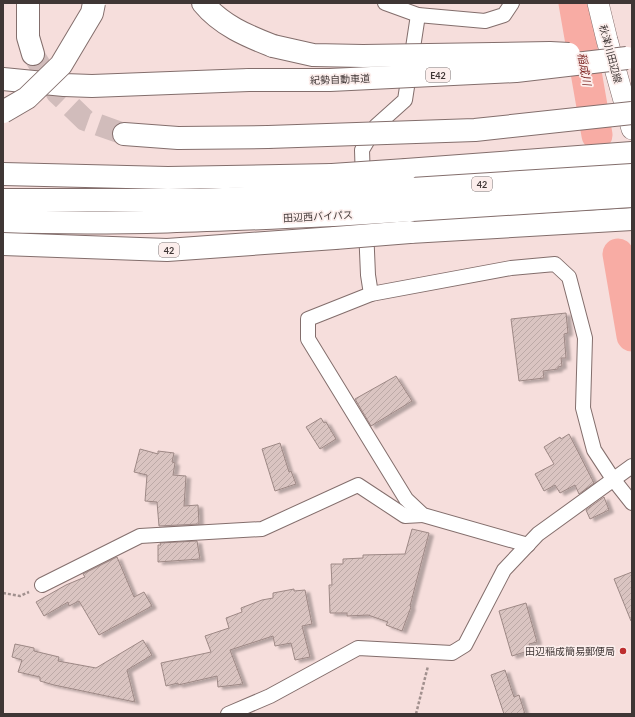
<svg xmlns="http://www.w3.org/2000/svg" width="635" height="717" viewBox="0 0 635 717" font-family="Lato,'Noto Sans JP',sans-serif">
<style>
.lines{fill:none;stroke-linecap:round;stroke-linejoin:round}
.river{stroke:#f8aca4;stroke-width:31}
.building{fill:url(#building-hatch);stroke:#9d8885;filter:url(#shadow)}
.motorway-tunnel{stroke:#d1bcbb;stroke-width:22;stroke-dasharray:22 11;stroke-linecap:butt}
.minor-casing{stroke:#836e6c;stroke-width:16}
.secondary-casing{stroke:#836e6c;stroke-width:22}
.trunk-casing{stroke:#836e6c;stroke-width:24}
.motorway-casing{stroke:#836e6c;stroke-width:24}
.path{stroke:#a1908e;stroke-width:2.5;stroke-dasharray:3 2;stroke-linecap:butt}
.minor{stroke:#fff;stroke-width:14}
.secondary{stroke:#fff;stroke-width:21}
.trunk{stroke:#fff;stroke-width:22}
.motorway{stroke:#fff;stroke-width:22}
.trunk-bridge-casing{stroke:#836e6c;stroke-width:24;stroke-linecap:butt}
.motorway-bridge-casing{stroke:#836e6c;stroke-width:24;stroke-linecap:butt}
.trunk-bridge{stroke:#fff;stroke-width:22}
.motorway-bridge{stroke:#fff;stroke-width:22}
.poi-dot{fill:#bd2e2f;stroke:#fceeec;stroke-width:1.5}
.labels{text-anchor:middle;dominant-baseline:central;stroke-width:3.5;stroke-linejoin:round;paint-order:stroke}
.shield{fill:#fceeec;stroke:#786d6c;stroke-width:1}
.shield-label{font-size:9px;font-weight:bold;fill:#3f3635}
.street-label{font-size:10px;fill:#3f3635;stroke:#fceeec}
.poi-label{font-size:10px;fill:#3f3635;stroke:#fceeec;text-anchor:end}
.water-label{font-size:11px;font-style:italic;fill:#7f2725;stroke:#fceeec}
</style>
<defs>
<pattern id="building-hatch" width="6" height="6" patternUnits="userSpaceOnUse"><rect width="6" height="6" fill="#dac4c1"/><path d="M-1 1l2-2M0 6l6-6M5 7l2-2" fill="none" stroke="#bca9a6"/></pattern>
<filter id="shadow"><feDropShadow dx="4.5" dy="2.5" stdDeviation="1" flood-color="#0004"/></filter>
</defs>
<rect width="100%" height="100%" fill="#f6dedc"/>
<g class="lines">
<g class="river">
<polyline points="574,3 597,135"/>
<polyline points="618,254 632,336"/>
</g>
</g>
<g class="building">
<polygon points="566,313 568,333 564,334 566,358 561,358 562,366 558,367 558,369 543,371 544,378 519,381 511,319"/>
<polygon points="396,376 412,401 371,426 355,399"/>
<polygon points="321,418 324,423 326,422 336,439 320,449 306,427"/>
<polygon points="569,434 594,483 579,494 575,485 560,493 555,485 544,491 535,474 554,464 544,447 560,437 561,439"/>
<polygon points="280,443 289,472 291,471 296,484 275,491 262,449"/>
<polygon points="140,449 158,454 158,451 174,453 172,462 175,463 173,475 186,476 184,506 198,505 199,524 159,526 157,502 145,501 147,475 134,472"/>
<polygon points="604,497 609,510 590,519 586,510"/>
<polygon points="412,529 429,533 410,606 411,607 402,631 386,625 388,622 368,615 347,616 347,613 330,613 329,585 332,585 331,564 343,564 343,559 363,558 363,555 405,554"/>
<polygon points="197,541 200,559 158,562 158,545 161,545 160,543"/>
<polygon points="117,557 134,597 144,592 152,606 99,635 79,601 69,606 68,602 44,616 36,602 66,585 85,577 83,574"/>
<polygon points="632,572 632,621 631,621 614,579"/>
<polygon points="294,589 294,591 305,590 312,624 302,626 310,657 295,660 291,643 275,646 273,636 230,650 243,684 218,687 217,676 178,685 178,683 166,686 161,663 211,652 205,636 229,628 226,618 242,612 241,608 262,600 273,598 273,593"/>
<polygon points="526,603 537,642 529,644 531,650 512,656 499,611"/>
<polygon points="143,640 152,655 127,670 135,702 54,685 40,681 40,677 18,672 22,660 12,657 15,644 34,648 34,651 59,657 58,661 96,668"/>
<polygon points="505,670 514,697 519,695 525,714 504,714 491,675"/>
</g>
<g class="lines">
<polyline class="motorway-tunnel" points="33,54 57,93 85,120 124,134"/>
<g class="minor-casing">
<g id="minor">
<polyline points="385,3 418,15 485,21 504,15 512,3"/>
<polyline points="363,181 362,150 376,126 405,100 418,15"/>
<polyline points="366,228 368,275 371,294"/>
<polyline points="528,545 423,515 406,499 308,339 308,319 371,294 511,268 555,264 569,277 585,338 583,408 594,450 613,479 632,503"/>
<polyline points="42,585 140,536 262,529 358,485 405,516 423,515"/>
<polyline points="228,714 270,696 358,648 452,653 465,645 504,570 538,534 632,466"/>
</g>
</g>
<g class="secondary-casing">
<polyline id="secondary" points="598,3 607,40 632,129"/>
</g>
<g class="trunk-casing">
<g id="trunk">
<polyline points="406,170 632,153"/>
<polyline points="3,174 168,178 332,175"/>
<polyline points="3,200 200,200 333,194"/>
<path d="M3,221C113,225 223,220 334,215"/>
<polyline points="410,232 632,219"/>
<polyline points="3,244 167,250 335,238"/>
</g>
</g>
<g class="motorway-casing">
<g id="motorway">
<polyline points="28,3 28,37 33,54"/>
<path d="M203,3C221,25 247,36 273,46"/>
<polyline points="3,79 64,85 92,86 249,80"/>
<polyline points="124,134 178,138 268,137"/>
</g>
</g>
<g class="path">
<polyline points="3,593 20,596 29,592"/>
<polyline points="416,714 428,666"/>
</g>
<use href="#minor" class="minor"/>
<use href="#secondary" class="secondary"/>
<use href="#trunk" class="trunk"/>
<use href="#motorway" class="motorway"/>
<g class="trunk-bridge-casing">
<g id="trunk-bridge">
<polyline points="332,175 406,170"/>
<polyline points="333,194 632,175"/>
<polyline points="334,215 632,196"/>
<polyline points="335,238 410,232"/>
</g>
</g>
<g class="motorway-bridge-casing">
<g id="motorway-bridge">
<polyline points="273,46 313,55 363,56 550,53 569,54"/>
<polyline points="249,80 330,80 516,71 627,58"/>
<polyline points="3,112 27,98 61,65 92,13 94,3"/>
<polyline points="268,137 475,130 632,113"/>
</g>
</g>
<use href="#trunk-bridge" class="trunk-bridge"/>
<use href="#motorway-bridge" class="motorway-bridge"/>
</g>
<circle class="poi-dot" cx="623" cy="651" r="4"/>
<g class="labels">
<g class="shield">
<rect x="426" y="68" width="24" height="14" rx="3"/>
<rect x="472" y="177" width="20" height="14" rx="3"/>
<rect x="159" y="243" width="20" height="14" rx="3"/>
</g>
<g class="shield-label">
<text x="438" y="75">E42</text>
<text x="482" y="184">42</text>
<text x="169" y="250">42</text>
</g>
<g class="street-label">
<text transform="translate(611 54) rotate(75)">秋津川田辺線</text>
<text transform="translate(340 79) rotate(-2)">紀勢自動車道</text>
<text transform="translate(318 216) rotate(-3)">田辺西バイパス</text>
</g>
<g class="poi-label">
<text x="615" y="651">田辺稲成簡易郵便局</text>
</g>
<g class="water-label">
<text transform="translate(585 69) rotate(80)">稲成川</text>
</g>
</g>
<rect width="635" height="717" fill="none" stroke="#3f3635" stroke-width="8"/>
</svg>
